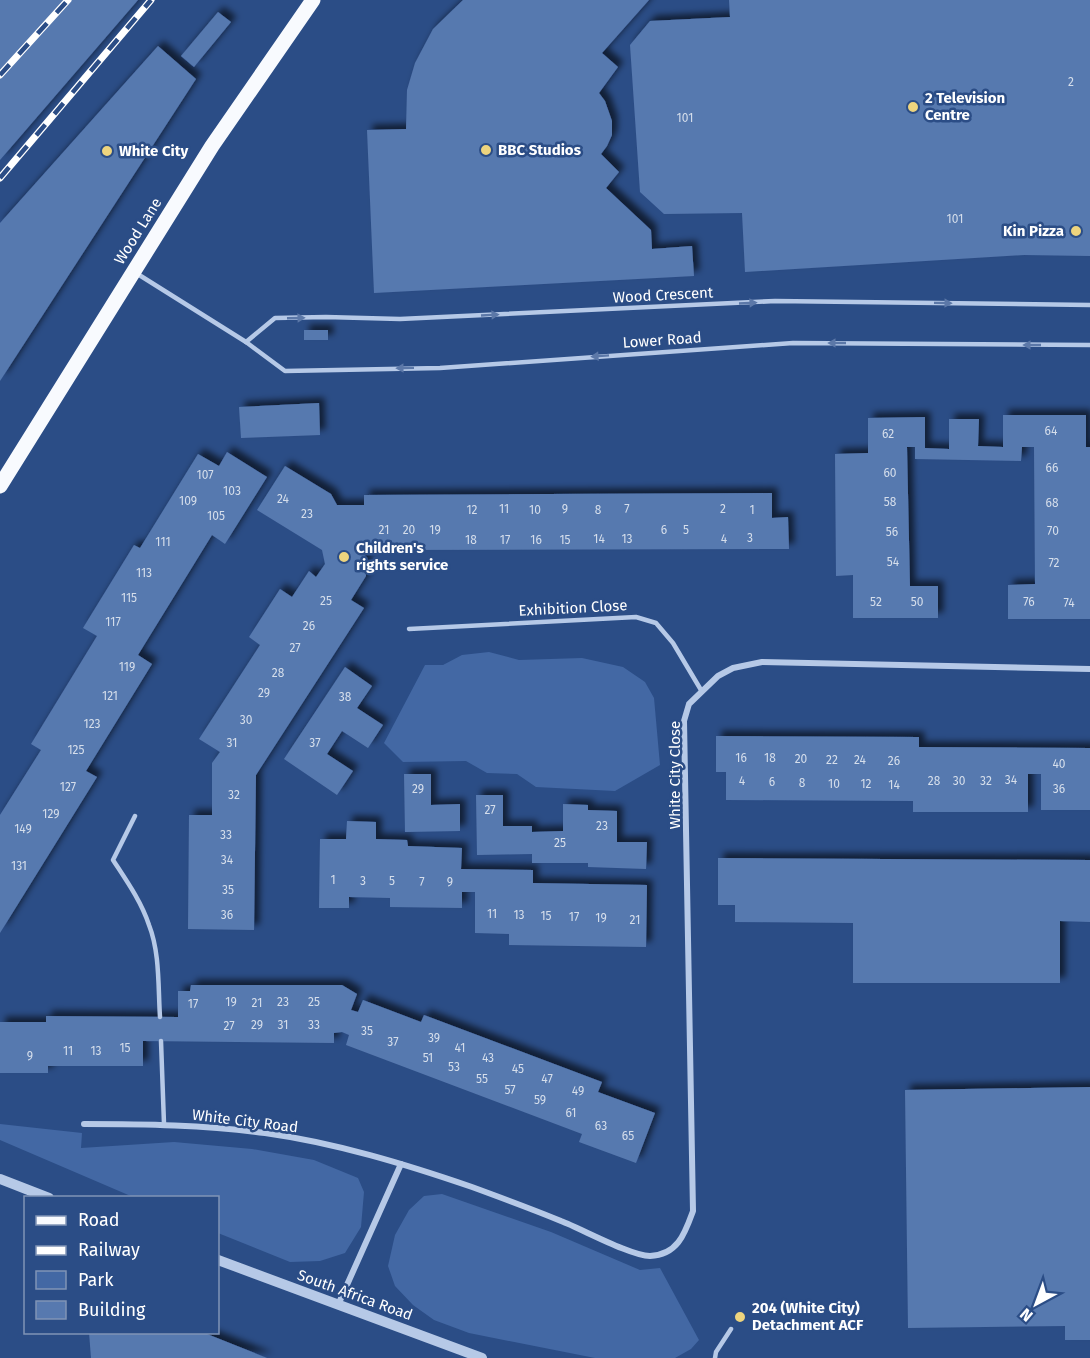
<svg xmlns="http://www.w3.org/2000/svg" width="1090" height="1358" viewBox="0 0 1090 1358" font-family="'Fira Sans',sans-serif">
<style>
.green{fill:#4368a4}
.building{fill:#5779af;filter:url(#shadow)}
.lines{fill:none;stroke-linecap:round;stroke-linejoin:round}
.service{stroke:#b6c9e7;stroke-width:4.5}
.minor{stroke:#b6c9e7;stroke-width:6}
.tertiary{stroke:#b6c9e7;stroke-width:10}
.primary{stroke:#f8fafe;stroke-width:15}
.rail-casing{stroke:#fff;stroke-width:7}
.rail{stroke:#2b4d86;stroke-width:4.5;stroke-dasharray:14;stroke-linecap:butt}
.oneway{fill:#5c78a8}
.poi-dot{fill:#edd47e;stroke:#2b4d86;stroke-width:2}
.labels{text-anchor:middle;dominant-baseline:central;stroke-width:5;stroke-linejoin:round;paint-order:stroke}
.number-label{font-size:12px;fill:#d5deeb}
.poi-label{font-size:15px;font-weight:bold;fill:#fff;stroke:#2b4d86;text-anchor:start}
.street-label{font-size:15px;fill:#fff;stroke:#2b4d86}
</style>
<defs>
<filter id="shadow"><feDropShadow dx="5.5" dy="-5.5" stdDeviation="3" flood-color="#0009"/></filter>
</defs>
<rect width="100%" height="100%" fill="#2b4d86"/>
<g class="green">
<polygon points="489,652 519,660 582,658 623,667 645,682 654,698 660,765 615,791 536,787 517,774 487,773 466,761 403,762 384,743 425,665 443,665 462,655"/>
<polygon points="0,1124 82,1133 81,1148 174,1142 252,1149 314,1160 358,1178 364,1192 361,1227 345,1253 320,1261 290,1262 218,1233 218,1198 133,1197 0,1140"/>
<polygon points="442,1194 551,1232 640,1270 660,1268 699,1340 691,1349 675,1358 595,1358 469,1333 434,1320 413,1305 395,1286 388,1266 395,1235 409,1210 424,1196"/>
</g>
<g class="building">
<polygon points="0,0 138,0 0,160"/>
<polygon points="463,0 649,0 602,53 618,67 599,93 605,101 612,121 612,135 607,146 601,154 619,172 606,188 651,230 652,249 692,246 694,276 374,293 367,130 406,129 407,90 415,63 433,29"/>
<polygon points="729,0 1090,0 1090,256 1024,255 745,272 742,213 664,214 640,192 630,45 650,21 730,17"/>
<polygon points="218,12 231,22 194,67 181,56"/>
<polygon points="158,46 196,79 0,381 0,223"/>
<rect x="304" y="330" width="24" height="10"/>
<polygon points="319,403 320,435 241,438 239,407"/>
<polygon points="1003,415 1086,415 1086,447 1090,447 1090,619 1008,619 1008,585 1035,584 1034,447 1022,447 1021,461 915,459 915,447 907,447 910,586 938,586 938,618 853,618 853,575 836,576 835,454 868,453 868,418 925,417 925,448 949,449 949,419 979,419 978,446 1003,447"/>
<polygon points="227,452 267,477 225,544 212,535 138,655 152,664 86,771 97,777 0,933 0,815 41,750 31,744 97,636 83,628 134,545 140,548 198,454 219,466"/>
<polygon points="285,466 331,494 337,505 364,505 364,495 772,493 772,518 788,517 789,549 365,550 366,576 351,600 364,608 256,775 254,930 188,929 189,815 212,815 212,763 220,752 199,739 260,645 249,637 280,589 292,597 309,571 316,577 325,564 322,550 257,510"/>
<polygon points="345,667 372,686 357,708 383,725 368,748 342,731 327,754 353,771 337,795 284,759"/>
<polygon points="716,736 919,737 919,747 1090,748 1090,810 1041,810 1041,774 1028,774 1028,812 913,812 913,801 726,800 726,772 716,772"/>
<polygon points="404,774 431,774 431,805 460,804 460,831 405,832"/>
<polygon points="476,795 503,795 503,826 532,826 532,832 563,831 563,804 588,805 588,810 617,811 617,842 647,842 646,869 588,867 588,863 532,863 532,854 477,855"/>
<polygon points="347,821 376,822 376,839 407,840 408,846 462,848 461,869 533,870 533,883 647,885 646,947 509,945 509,934 475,933 475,892 462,892 462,908 390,907 390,898 349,897 349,908 319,908 320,839 346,839"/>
<polygon points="718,858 1090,860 1090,922 1060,921 1060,983 853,983 853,923 735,922 735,905 718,905"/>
<polygon points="191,985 342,985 357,994 351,1010 358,1012 363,1000 421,1022 424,1015 602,1082 598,1092 655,1113 636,1163 579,1142 582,1134 346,1045 349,1035 342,1032 334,1033 334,1043 143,1041 143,1066 48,1066 48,1073 0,1073 0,1022 46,1022 46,1016 178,1017 178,991 190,991"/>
<polygon points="1090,1087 1090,1340 1065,1340 1065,1326 908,1328 905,1090"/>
<polygon points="89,1332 202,1332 267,1358 91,1358"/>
</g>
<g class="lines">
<g class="service">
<polyline points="136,273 246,342 285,371 440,368 793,343 1090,345"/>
<polyline points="246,342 275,318 326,317 400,319 775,301 1090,305"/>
<polyline points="409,629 636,617 656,623 673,643 701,690"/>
<path d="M135,816L113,860C126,880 141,901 149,925C160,953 158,987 160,1017"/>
<polyline points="161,1041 164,1124"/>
<polyline points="715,1358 716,1352 731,1329"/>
</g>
<g class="minor">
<path d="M84,1124C144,1124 205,1125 265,1133C336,1143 405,1164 472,1187C502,1198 532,1209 561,1221C582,1229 631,1256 650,1256C678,1255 685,1233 693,1211L684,721L689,704L718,676L733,668L762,662L1090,669"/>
<polyline points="338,1305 401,1164"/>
</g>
<g class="tertiary">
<polyline points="0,1179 49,1198"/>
<polyline points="218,1260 482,1358"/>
</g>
<polyline class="primary" points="0,486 212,146 313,0"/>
<g class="rail-casing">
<g id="rail">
<polyline points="0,75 68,0"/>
<polyline points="0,178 151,0"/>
</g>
</g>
<use href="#rail" class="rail"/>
</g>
<defs><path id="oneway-solid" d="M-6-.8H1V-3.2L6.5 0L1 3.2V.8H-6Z" transform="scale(1.5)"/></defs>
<g class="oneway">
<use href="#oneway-solid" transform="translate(748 303) rotate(-3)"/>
<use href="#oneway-solid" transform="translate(943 303) rotate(1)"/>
<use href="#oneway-solid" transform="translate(490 315) rotate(-3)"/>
<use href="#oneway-solid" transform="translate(296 318) rotate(-2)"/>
<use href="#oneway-solid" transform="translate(837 343) rotate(-180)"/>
<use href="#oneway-solid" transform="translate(1032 345) rotate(-180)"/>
<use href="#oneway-solid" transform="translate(600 356) rotate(176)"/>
<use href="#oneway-solid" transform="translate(405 368) rotate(179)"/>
</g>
<g class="poi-dot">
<circle cx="913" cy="107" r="6"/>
<circle cx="486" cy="150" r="6"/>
<circle cx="107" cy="151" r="6"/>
<circle cx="1076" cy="231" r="6"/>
<circle cx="344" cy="557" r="6"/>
<circle cx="740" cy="1317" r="6"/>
</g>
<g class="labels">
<g class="number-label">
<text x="1071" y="82">2</text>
<text x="685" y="118">101</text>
<text x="955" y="219">101</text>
<text x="1051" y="431">64</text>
<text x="888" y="434">62</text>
<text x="1052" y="468">66</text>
<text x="890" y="473">60</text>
<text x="205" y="475">107</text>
<text x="232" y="491">103</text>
<text x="283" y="499">24</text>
<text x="188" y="501">109</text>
<text x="890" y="502">58</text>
<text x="1052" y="503">68</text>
<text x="504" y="509">11</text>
<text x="565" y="509">9</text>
<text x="627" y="509">7</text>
<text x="723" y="509">2</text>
<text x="472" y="510">12</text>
<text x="535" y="510">10</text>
<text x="598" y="510">8</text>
<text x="752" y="510">1</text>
<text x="307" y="514">23</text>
<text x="216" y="516">105</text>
<text x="384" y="530">21</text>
<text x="409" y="530">20</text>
<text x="435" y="530">19</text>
<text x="664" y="530">6</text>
<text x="686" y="530">5</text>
<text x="1053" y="531">70</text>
<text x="892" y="532">56</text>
<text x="750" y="538">3</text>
<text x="599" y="539">14</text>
<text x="627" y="539">13</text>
<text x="724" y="539">4</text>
<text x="471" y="540">18</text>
<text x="505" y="540">17</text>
<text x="536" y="540">16</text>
<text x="565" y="540">15</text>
<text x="163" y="542">111</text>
<text x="893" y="562">54</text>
<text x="1054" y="563">72</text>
<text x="144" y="573">113</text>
<text x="129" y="598">115</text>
<text x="326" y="601">25</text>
<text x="876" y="602">52</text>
<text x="917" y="602">50</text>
<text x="1029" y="602">76</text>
<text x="1069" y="603">74</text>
<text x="113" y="622">117</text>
<text x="309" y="626">26</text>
<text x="295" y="648">27</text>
<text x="127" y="667">119</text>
<text x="278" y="673">28</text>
<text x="264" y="693">29</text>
<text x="110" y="696">121</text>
<text x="345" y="697">38</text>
<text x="246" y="720">30</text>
<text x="92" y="724">123</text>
<text x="232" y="743">31</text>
<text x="315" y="743">37</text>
<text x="76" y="750">125</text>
<text x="741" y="758">16</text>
<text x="770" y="758">18</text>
<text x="801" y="759">20</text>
<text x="832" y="760">22</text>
<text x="860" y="760">24</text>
<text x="894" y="761">26</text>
<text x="1059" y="764">40</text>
<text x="1011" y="780">34</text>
<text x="742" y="781">4</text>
<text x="934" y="781">28</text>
<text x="959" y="781">30</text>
<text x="986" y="781">32</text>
<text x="772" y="782">6</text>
<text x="802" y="783">8</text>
<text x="834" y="784">10</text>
<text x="866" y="784">12</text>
<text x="894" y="785">14</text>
<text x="68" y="787">127</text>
<text x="418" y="789">29</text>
<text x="1059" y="789">36</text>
<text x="234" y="795">32</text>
<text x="490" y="810">27</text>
<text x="51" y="814">129</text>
<text x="602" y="826">23</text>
<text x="23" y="829">149</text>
<text x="226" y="835">33</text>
<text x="560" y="843">25</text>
<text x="227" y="860">34</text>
<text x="19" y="866">131</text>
<text x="333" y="880">1</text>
<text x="363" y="881">3</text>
<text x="392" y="881">5</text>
<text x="422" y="882">7</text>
<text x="450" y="882">9</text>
<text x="228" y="890">35</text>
<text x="492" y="914">11</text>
<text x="227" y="915">36</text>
<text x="519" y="915">13</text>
<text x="546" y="916">15</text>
<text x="574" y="917">17</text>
<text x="601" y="918">19</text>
<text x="635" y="920">21</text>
<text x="231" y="1002">19</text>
<text x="283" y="1002">23</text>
<text x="314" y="1002">25</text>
<text x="257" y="1003">21</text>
<text x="193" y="1004">17</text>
<text x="257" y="1025">29</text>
<text x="283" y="1025">31</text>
<text x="314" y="1025">33</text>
<text x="229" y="1026">27</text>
<text x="367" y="1031">35</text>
<text x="434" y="1038">39</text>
<text x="393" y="1042">37</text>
<text x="125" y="1048">15</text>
<text x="460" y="1048">41</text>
<text x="68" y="1051">11</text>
<text x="96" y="1051">13</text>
<text x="30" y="1056">9</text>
<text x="428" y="1058">51</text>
<text x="488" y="1058">43</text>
<text x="454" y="1067">53</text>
<text x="518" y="1069">45</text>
<text x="482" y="1079">55</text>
<text x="547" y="1079">47</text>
<text x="510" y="1090">57</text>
<text x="578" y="1091">49</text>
<text x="540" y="1100">59</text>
<text x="571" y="1113">61</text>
<text x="601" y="1126">63</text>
<text x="628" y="1136">65</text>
</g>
<g class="poi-label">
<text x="925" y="98">2 Television<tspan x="925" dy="17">Centre</tspan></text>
<text x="498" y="150">BBC Studios</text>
<text x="119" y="151">White City</text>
<text x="1064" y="231" text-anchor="end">Kin Pizza</text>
<text x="356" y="548">Children's<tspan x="356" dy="17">rights service</tspan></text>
<text x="752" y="1308">204 (White City)<tspan x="752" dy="17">Detachment ACF</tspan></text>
</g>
<g class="street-label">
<text transform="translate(138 231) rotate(-58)">Wood Lane</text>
<text transform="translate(663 295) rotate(-3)">Wood Crescent</text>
<text transform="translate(662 340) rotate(-4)">Lower Road</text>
<text transform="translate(573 608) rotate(-3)">Exhibition Close</text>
<text transform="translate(675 775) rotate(-90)">White City Close</text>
<text transform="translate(245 1121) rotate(7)">White City Road</text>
<text transform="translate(355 1295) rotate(20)">South Africa Road</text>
</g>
</g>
<rect x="24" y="1196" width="195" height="138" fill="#2b4d86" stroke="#8094b6" stroke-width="1.5"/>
<rect x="36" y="1216" width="30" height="9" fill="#f8fafe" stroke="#8094b6" stroke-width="1.5"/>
<text x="78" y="1226" font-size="18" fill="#ffffff">Road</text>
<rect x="36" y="1246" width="30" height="9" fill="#ffffff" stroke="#8094b6" stroke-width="1.5"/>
<text x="78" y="1256" font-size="18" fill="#ffffff">Railway</text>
<rect x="36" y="1271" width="30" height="18" fill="#4368a4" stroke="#8094b6" stroke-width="1.5"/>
<text x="78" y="1286" font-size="18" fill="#ffffff">Park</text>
<rect x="36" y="1301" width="30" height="18" fill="#5779af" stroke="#8094b6" stroke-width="1.5"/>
<text x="78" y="1316" font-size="18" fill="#ffffff">Building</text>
<g transform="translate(1036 1304) rotate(221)" stroke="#2b4d86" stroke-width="4.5" paint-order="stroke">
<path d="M0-4.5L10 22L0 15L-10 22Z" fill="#ffffff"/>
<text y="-9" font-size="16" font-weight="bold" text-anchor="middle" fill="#ffffff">N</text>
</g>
</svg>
